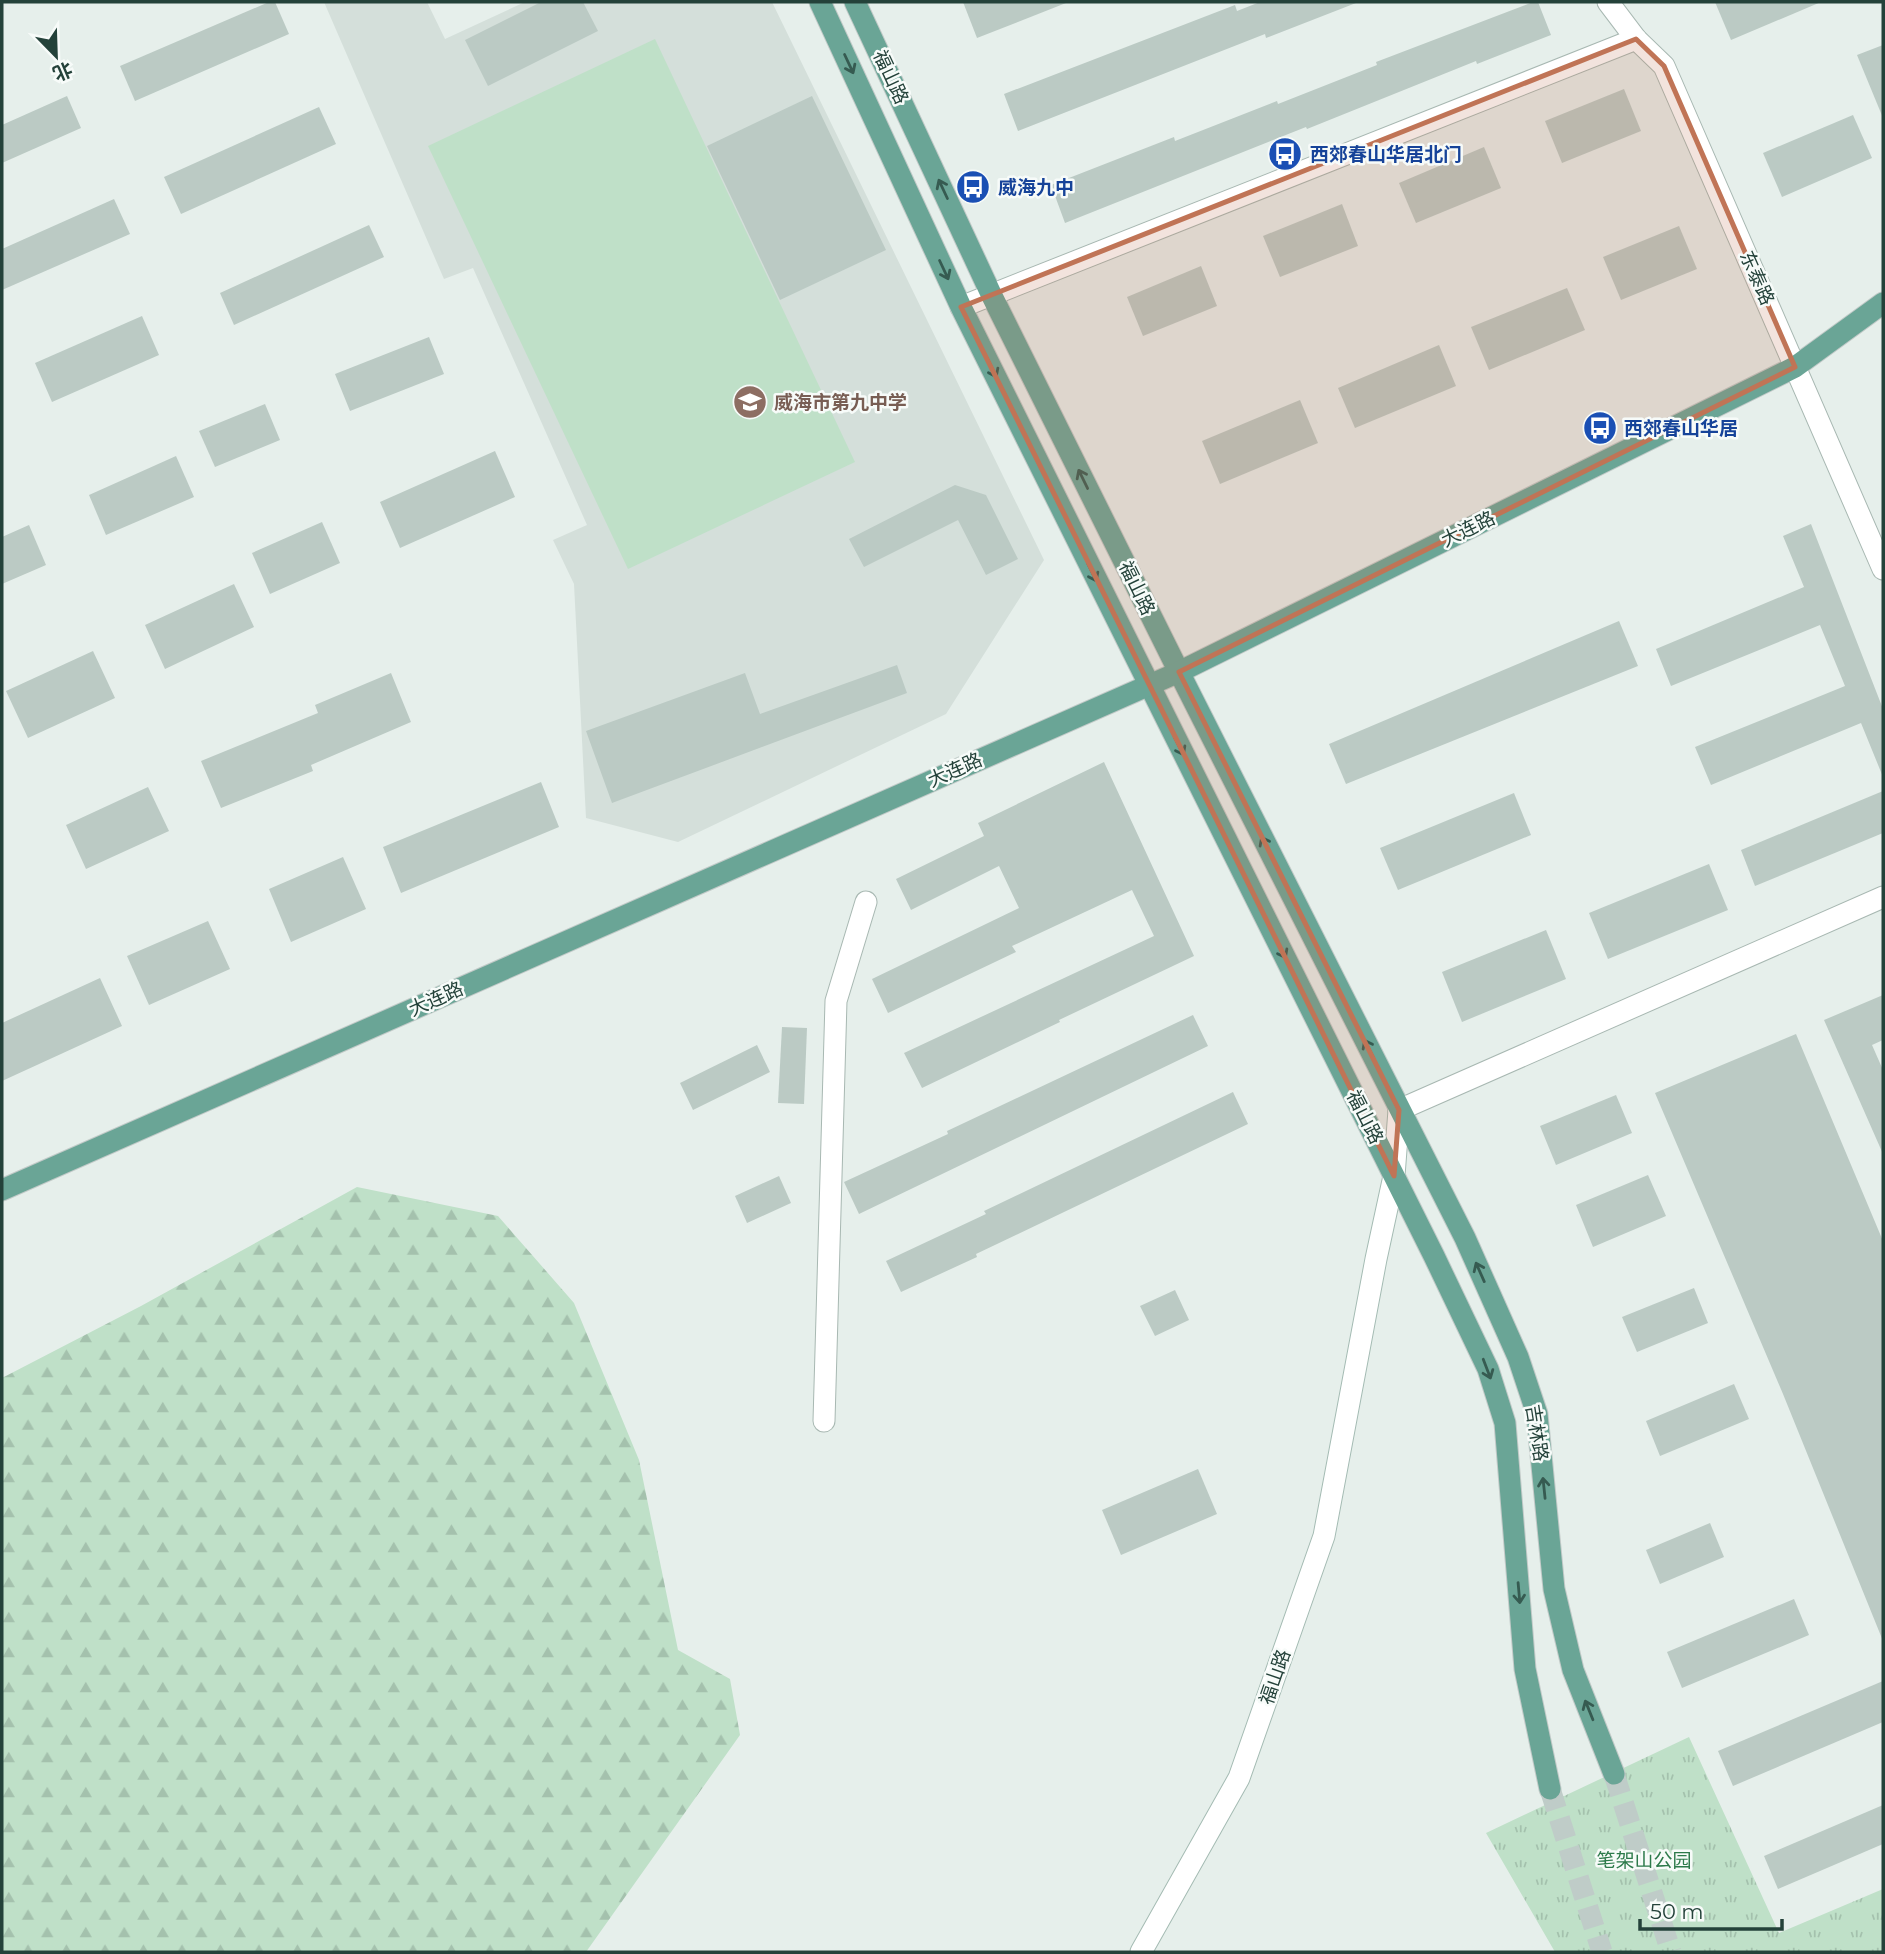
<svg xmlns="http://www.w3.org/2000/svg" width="1885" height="1954" viewBox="0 0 1885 1954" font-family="Montserrat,'Noto Sans SC',sans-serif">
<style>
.built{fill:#d4dfda}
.grass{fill:#bfe0c8}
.forest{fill:url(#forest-firs)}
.park{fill:url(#park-tufts)}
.building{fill:#bbcac4}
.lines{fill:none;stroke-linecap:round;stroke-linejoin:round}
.primary-tunnel{stroke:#bfccc8;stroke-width:21;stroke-dasharray:21 10;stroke-linecap:butt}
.minor-casing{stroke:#a8b8b2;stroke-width:23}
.secondary-casing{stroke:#a4bbb3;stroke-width:23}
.primary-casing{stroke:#c2cac8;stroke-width:23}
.minor{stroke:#fff;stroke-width:21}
.secondary{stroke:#fff;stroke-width:21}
.primary{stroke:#6aa596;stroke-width:21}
.oneway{stroke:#365b51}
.marked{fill:#c07456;fill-opacity:0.2;stroke:#c07456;stroke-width:5;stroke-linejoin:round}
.labels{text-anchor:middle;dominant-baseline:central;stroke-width:5;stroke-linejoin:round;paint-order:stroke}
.street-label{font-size:19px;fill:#24423a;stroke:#f7fbf9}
.transit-label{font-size:19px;font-weight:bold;fill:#164399;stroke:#f7fbf9;text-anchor:start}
.education-label{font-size:19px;font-weight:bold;fill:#785e54;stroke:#f7fbf9;text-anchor:start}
.park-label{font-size:19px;fill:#2d7a4b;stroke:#f7fbf9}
</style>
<defs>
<pattern id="forest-firs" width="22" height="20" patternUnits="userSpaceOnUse" patternTransform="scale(1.75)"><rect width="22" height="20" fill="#bfe0c8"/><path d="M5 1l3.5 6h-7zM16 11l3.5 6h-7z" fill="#a4c1ad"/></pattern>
<pattern id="park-tufts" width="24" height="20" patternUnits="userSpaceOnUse" patternTransform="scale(1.75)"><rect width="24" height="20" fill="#bfe0c8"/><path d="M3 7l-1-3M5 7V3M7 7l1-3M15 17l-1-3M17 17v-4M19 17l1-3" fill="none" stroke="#a4c1ad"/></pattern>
</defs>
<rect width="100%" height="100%" fill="#e6efeb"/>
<polygon class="built" points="324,2 427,2 445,39 525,2 772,2 1044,560 946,714 678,842 586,818 574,584 553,540 587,525 473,268 444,279"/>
<polygon class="grass" points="655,39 855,462 628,569 428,146"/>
<polygon class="forest" points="357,1187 498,1216 574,1303 639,1460 678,1650 730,1679 740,1735 586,1952 2,1952 2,1378 141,1306"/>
<polygon class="park" points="1689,1737 1779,1933 1883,1889 1883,1952 1555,1952 1486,1833"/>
<g class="building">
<polygon points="269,2 275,2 289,34 135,101 120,66"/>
<polygon points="541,2 583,2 598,31 488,86 465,40"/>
<polygon points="963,2 1066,2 1066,3 977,38"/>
<polygon points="1260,2 1356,3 1266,38 1265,34 1018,131 1004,94 1235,5 1237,11"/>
<polygon points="1533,2 1538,2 1551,35 1477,64 1476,61 1307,129 1306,127 1065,223 1051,185 1174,137 1175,141 1277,101 1278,104 1377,65 1376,62"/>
<polygon points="1715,2 1821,2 1731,40"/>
<polygon points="1883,45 1883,118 1857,55"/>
<polygon points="1624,89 1641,131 1562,163 1545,121"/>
<polygon points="67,96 81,128 2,163 2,125"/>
<polygon points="812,96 886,250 780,300 707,146"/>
<polygon points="319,107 336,144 181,214 164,177"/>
<polygon points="1853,115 1872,158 1782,197 1763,153"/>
<polygon points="1484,147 1501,188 1416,223 1399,183"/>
<polygon points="114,199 130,234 2,290 2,249"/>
<polygon points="1342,204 1358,246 1280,277 1263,236"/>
<polygon points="369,225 384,257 234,325 220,293"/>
<polygon points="1679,226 1697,269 1621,300 1603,257"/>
<polygon points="1201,266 1217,306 1143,336 1127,297"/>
<polygon points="1567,288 1585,330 1489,370 1471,327"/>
<polygon points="142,316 159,355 52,402 35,363"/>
<polygon points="429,337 444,374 350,411 335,374"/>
<polygon points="1439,345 1456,386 1355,428 1338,388"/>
<polygon points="1300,400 1318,443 1220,484 1202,441"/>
<polygon points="265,404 280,440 215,467 199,431"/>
<polygon points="495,451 515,497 400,548 380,502"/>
<polygon points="176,456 194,497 106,535 89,495"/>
<polygon points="955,485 986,495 1018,559 986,575 958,520 864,567 849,539"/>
<polygon points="322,522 340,563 270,594 252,553"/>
<polygon points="1811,524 1883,709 1883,777 1861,723 1711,785 1695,747 1845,686 1820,625 1671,686 1656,649 1804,587 1783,536"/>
<polygon points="29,525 46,565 2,584 2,537"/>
<polygon points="234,584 254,627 165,669 145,625"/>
<polygon points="1619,621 1638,666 1346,784 1329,744"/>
<polygon points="93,651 115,698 28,738 6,691"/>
<polygon points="897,665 907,693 612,803 586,731 745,673 760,714"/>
<polygon points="391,673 411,722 311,765 313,771 221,808 201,761 318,713 315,705"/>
<polygon points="1104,762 1194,956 1059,1020 1060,1022 922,1088 904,1053 1154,936 1132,890 1012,946 1016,952 888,1013 872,979 1019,908 999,866 911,910 896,879 984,836 978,823"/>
<polygon points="541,782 559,827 401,893 383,847"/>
<polygon points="148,787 169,831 86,869 66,825"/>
<polygon points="1883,791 1883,833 1755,886 1741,850"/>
<polygon points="1514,793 1531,835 1398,890 1380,848"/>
<polygon points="343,857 366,909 291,942 269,889"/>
<polygon points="1709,864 1728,910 1608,959 1589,913"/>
<polygon points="208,921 230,969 149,1005 127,956"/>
<polygon points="1546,930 1566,979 1462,1022 1442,972"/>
<polygon points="100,978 122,1026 2,1081 2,1023"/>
<polygon points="1883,995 1883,1040 1872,1045 1883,1070 1883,1154 1824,1020"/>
<polygon points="1193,1015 1208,1046 859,1214 844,1182 948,1134 947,1131"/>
<polygon points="782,1027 807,1028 804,1104 778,1103"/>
<polygon points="1796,1034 1883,1241 1883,1641 1783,1394 1655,1093"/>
<polygon points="757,1045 770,1072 693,1110 680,1083"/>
<polygon points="1233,1092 1248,1124 976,1254 977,1257 901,1292 886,1261 986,1214 984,1211"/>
<polygon points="1616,1095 1632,1133 1556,1165 1540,1126"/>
<polygon points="1648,1175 1666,1216 1593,1247 1576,1205"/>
<polygon points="779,1176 791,1203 747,1223 735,1196"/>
<polygon points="1694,1288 1708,1323 1637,1352 1622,1317"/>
<polygon points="1175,1290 1189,1320 1155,1336 1140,1306"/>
<polygon points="1734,1384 1749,1419 1660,1456 1646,1421"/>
<polygon points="1198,1469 1217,1514 1121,1555 1102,1510"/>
<polygon points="1710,1523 1724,1557 1660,1584 1646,1550"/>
<polygon points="1794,1599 1809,1635 1682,1688 1667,1652"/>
<polygon points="1883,1681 1883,1722 1733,1786 1718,1751"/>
<polygon points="1883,1805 1883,1844 1778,1889 1764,1856"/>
</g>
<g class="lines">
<g class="primary-tunnel">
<polyline points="1614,1774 1671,1952"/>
<polyline points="1550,1789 1602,1952"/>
</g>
<g class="minor-casing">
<g id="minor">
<polyline points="1608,2 1636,39 1664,66 1883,569"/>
<polyline points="961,307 1636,39"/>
<polyline points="1399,1110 1883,897"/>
<polyline points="824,1421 836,1001 866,902"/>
</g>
</g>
<g class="secondary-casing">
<polyline id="secondary" points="1141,1952 1239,1778 1324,1536 1376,1259 1394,1176 1399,1110"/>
</g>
<g class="primary-casing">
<g id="primary">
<polyline points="820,2 961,307 1434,1256 1488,1369 1505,1423 1525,1669 1550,1789"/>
<polyline points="855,2 992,296 1179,672 1465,1238 1518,1357 1537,1414 1554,1589 1573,1670 1614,1774"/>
<polyline points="2,1190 1179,672 1795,367 1883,303"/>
</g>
</g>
<use href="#minor" class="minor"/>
<use href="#secondary" class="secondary"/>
<use href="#primary" class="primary"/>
</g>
<defs><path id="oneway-shaft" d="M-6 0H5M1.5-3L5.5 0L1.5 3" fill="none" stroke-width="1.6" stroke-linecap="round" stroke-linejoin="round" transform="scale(1.75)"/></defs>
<g class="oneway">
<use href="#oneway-shaft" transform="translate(849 64) rotate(65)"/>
<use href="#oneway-shaft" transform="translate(943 189) rotate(-115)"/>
<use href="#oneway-shaft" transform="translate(944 270) rotate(65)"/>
<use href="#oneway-shaft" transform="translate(992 368) rotate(64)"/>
<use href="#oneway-shaft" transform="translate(1083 479) rotate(-116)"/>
<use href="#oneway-shaft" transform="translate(1092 572) rotate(64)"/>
<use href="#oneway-shaft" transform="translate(1179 746) rotate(63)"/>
<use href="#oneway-shaft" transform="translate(1266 846) rotate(-117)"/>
<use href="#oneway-shaft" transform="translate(1281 949) rotate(63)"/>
<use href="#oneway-shaft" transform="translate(1369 1049) rotate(-117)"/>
<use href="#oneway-shaft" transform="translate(1480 1272) rotate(-114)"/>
<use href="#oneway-shaft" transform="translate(1487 1369) rotate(69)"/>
<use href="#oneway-shaft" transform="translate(1544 1488) rotate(-96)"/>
<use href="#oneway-shaft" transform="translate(1519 1593) rotate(85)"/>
<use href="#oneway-shaft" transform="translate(1589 1710) rotate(-112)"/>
</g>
<path class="marked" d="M1636,39L1664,66L1795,367L1179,672L1399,1110L1394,1176L961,307Z"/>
<defs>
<g id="bus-disc" transform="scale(1.75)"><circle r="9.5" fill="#1a4fb4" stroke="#f7fbf9"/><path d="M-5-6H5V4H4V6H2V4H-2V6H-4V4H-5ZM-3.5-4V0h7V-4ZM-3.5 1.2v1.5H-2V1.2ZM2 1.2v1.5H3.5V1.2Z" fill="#fff"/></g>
<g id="school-disc" transform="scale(1.75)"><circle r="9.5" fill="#8d6e63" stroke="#f7fbf9"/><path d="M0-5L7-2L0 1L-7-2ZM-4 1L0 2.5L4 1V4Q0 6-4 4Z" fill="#fff"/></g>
</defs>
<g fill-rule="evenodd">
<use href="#bus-disc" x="1285" y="154"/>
<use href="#bus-disc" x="973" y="187"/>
<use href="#school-disc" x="750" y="402"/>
<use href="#bus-disc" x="1600" y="428"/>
</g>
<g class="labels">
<g class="street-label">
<text transform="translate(891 77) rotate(65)">福山路</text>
<text transform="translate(1757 278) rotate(66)">东泰路</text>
<text transform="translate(1468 529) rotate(-26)">大连路</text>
<text transform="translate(1137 588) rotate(64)">福山路</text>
<text transform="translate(955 770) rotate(-24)">大连路</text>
<text transform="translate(436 999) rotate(-24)">大连路</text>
<text transform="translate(1365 1117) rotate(63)">福山路</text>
<text transform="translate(1537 1433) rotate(81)">吉林路</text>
<text transform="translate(1275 1677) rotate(-71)">福山路</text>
</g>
<g class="transit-label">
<text x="1310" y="154">西郊春山华居北门</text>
<text x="998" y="187">威海九中</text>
<text x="1624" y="428">西郊春山华居</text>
</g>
<g class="education-label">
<text x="774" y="402">威海市第九中学</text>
</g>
<g class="park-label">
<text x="1644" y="1860">笔架山公园</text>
</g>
</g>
<rect width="1885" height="1954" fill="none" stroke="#24423a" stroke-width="7"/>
<g transform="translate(56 56) rotate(157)" stroke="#f7fbf9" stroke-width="5" paint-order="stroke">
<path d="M0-5L12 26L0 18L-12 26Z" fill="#24423a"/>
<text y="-10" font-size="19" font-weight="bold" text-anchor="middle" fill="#24423a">北</text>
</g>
<path d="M1640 1919v10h142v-10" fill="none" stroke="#24423a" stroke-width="3.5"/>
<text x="1650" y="1919" font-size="21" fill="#24423a" stroke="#f7fbf9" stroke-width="5" paint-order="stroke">50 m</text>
</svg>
